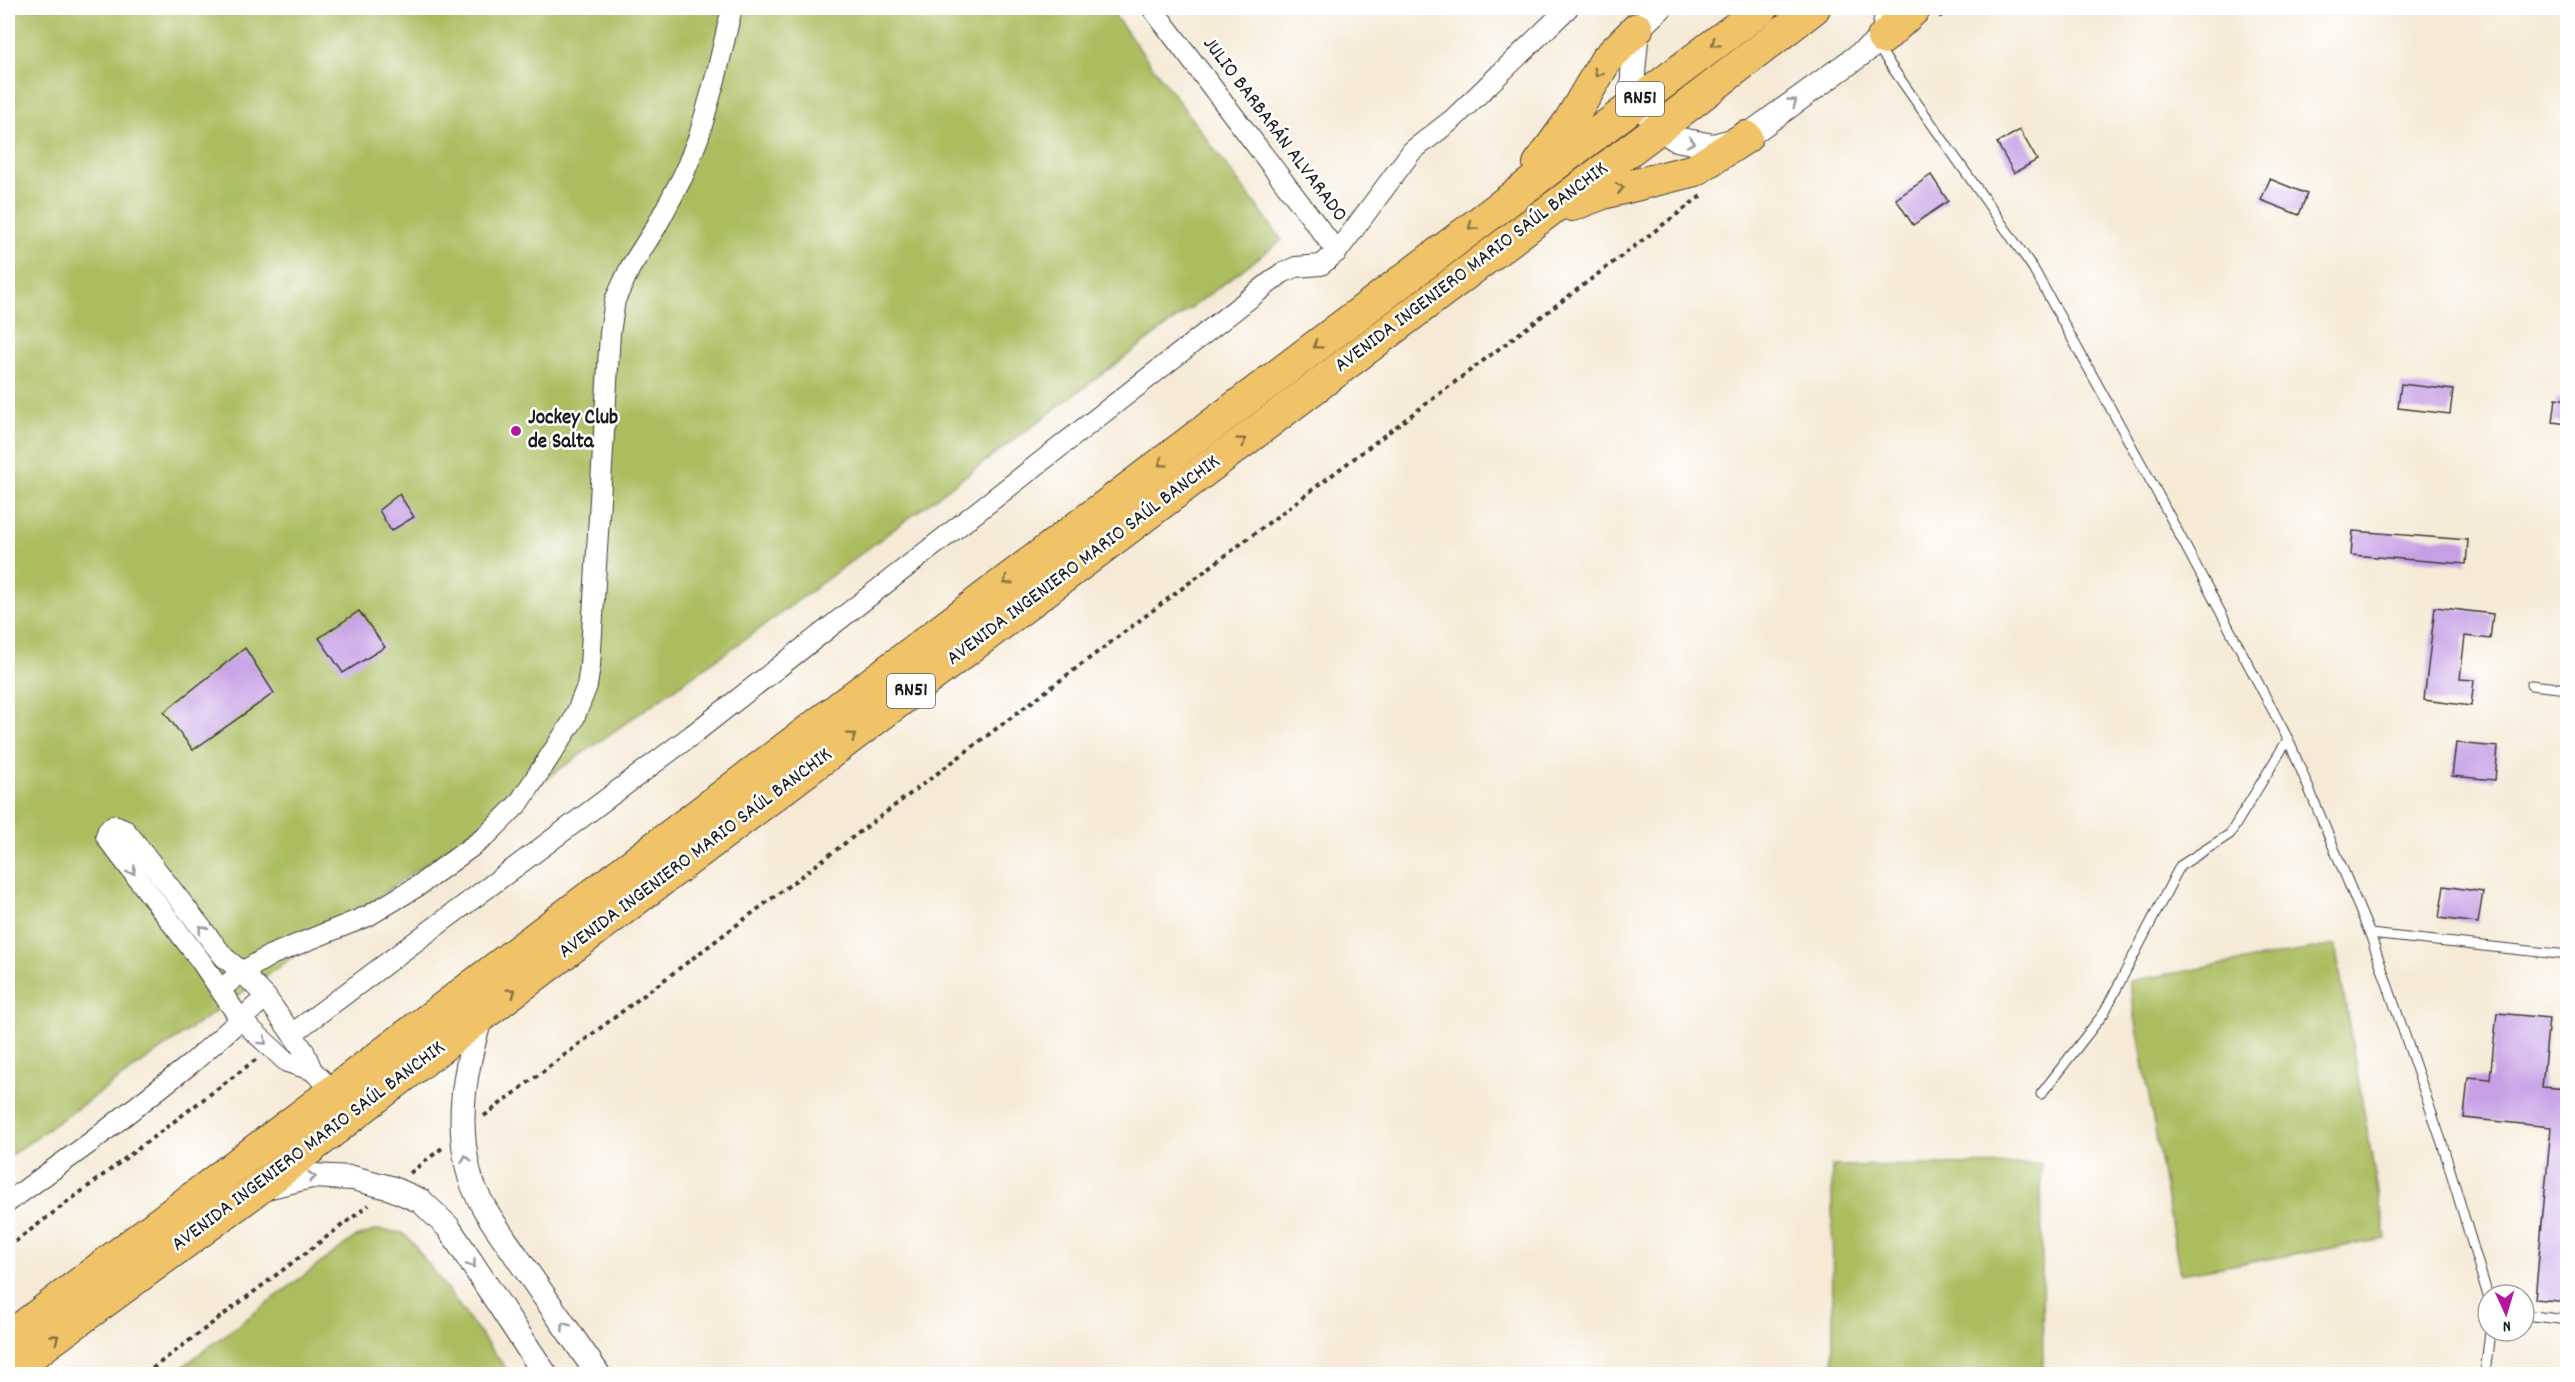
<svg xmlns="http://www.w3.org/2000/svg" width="2575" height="1382" viewBox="0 0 2575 1382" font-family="Dekko,sans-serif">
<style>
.green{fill:#acbd60;stroke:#646c3e;stroke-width:1.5}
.building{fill:#c69fe5}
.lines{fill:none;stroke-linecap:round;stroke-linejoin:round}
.service-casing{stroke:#3d3b38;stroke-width:11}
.minor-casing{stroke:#3d3b38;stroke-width:22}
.tertiary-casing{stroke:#3d3b38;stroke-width:26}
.trunk-casing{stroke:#3d3b38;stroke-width:34}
.path{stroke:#3d3b38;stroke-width:4;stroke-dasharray:4.5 4.5;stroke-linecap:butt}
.service{stroke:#fff;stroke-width:9}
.minor{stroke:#fff;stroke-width:20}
.tertiary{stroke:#fff;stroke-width:24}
.trunk{stroke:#f1c369;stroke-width:32}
.oneway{stroke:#867042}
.oneway2{stroke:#999}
.poi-dot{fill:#b5179e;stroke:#fff;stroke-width:2}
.labels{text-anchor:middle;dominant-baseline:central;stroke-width:5;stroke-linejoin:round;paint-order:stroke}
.shield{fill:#fff;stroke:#606060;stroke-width:1.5}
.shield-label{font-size:20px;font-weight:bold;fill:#1c1c1c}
.street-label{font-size:21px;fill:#1c1c1c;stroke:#fff}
.poi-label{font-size:21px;font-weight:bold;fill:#1c1c1c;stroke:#fff;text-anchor:start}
</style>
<rect width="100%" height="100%" fill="#fff"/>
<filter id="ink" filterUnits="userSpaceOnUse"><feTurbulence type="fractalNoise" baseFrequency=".0167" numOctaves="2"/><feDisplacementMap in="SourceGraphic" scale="12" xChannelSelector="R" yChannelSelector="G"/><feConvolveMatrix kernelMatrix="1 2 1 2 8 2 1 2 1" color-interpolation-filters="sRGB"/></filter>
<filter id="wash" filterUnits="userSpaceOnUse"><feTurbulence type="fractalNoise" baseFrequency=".008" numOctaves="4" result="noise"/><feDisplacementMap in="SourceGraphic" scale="24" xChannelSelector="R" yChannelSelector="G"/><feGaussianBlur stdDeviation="1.35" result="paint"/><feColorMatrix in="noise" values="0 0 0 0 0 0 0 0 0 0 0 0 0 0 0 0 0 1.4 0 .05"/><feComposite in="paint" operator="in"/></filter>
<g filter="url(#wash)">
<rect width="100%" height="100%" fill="#f6ead6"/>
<g class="green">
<polygon points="8,8 1109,8 1282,240 768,623 8,1157"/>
<polygon points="2335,945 2386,1239 2180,1274 2129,981"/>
<polygon points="2041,1164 2043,1374 1833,1374 1832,1166"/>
<polygon points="377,1230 402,1233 411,1241 510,1374 173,1374 354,1238"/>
</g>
<g id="blocks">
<g class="building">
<polygon points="2020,130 2037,160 2014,173 1997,143"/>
<polygon points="1931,175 1948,201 1913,225 1896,199"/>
<polygon points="2270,179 2307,194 2299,215 2261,200"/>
<polygon points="2401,384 2453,390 2450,414 2398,408"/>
<polygon points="2556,398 2568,400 2568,424 2553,422"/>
<polygon points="399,494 414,517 391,531 379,510"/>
<polygon points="2353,531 2468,540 2466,564 2351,555"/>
<polygon points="2435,607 2493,614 2490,639 2465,636 2460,679 2474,680 2471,706 2424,700"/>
<polygon points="359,611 385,647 343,673 319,638"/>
<polygon points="245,648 274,693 193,750 164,712"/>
<polygon points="2456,743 2498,747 2495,780 2452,776"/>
<polygon points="2444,886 2483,892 2478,923 2439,918"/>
<polygon points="2497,1013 2549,1018 2542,1087 2568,1089 2568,1302 2535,1299 2551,1127 2464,1118 2468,1077 2490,1079"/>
</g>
</g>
</g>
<g filter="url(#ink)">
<use href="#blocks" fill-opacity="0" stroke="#3d3b38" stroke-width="1.5"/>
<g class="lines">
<g class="service-casing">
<g id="service">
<polyline points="1877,46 2033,268 2153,485 2288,739 2370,934 2442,1143 2488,1296"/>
<polyline points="2531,685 2568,689"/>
<polyline points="2370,934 2568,955"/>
<polyline points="2041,1094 2104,1013 2180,866 2230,834 2288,739"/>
<polyline points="2524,1315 2568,1320"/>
<polyline points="2485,1374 2490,1331"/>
</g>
</g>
<g class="minor-casing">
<g id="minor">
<polyline points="1152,8 1337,252"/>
<polyline points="221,989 242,972 271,955 368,916 418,886 485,837 519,803 573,721 587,686 590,666 610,333 615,300 630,268 656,227 683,176 699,136 716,76 732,8"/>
<polyline points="293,1033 692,735 1282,273 1296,267 1321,265 1337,252 1412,151 1453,119 1568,8"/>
<polyline points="312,1070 287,1062 240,1019 200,960 109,841 106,836 108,830 114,825 124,829 134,841 224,957 242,972 266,997 304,1051 312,1070 334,1092"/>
<polyline points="8,1202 91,1142 193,1062 266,997"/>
</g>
</g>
<g class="tertiary-casing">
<g id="tertiary">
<polyline points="1660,8 1637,29 1633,73 1633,88 1638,101 1659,128 1676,139 1713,146 1746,137 1883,38 1888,8"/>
<path d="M481,1016C465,1067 456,1116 468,1169C475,1201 499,1230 517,1257C544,1296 571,1335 598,1374"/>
<polyline points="266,1187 311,1176 353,1178 391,1188 421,1201 448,1227 545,1374"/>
</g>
</g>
<g class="trunk-casing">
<g id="trunk">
<polyline points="1883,38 1915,8"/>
<polyline points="1539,164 1570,121 1606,60 1637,29"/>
<polyline points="1572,205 1603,193 1695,170 1746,137"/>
<polyline points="8,1338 1762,8"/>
<polyline points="8,1372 255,1191 481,1016 1659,128 1814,8"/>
</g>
</g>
<g class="path">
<polyline points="1939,17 1950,8"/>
<polyline points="484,1116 1701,196"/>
<polyline points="410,1173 442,1148"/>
<polyline points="8,1247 258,1058"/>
<polyline points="145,1374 369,1205"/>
</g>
<use href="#service" class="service"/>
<use href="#minor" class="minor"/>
<use href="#tertiary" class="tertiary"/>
<use href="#trunk" class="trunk"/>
</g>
<defs><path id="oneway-chevron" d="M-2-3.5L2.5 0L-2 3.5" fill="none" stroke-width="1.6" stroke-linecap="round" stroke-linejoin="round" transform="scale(1.5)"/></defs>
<g class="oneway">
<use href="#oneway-chevron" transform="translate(1715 43) rotate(143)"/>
<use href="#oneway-chevron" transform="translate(1598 73) rotate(119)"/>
<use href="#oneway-chevron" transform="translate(1620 188) rotate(-13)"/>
<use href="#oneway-chevron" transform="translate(1472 226) rotate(143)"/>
<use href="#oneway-chevron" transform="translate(1317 345) rotate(143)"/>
<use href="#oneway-chevron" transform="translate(1242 441) rotate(-37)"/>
<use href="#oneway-chevron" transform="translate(1162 463) rotate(143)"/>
<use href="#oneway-chevron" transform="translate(1007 581) rotate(143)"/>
<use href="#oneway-chevron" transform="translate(852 736) rotate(-37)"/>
<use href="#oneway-chevron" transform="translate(512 992) rotate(-37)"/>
<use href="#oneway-chevron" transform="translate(55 1338) rotate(-36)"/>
</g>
<g class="oneway2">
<use href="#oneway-chevron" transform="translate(1793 102) rotate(-36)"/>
<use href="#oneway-chevron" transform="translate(1691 142) rotate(12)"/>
<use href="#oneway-chevron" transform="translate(132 871) rotate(52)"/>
<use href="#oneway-chevron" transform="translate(202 929) rotate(-128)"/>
<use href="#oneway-chevron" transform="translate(263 1041) rotate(42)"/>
<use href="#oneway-chevron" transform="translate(466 1159) rotate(-100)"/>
<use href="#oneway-chevron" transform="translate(312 1177) rotate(-5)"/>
<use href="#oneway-chevron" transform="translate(472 1264) rotate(57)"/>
<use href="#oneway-chevron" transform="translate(565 1326) rotate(-124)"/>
</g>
</g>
<circle class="poi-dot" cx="516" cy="431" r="6"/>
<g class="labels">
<g class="shield">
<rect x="1616" y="82" width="48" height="34" rx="4.5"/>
<rect x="887" y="674" width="48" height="34" rx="4.5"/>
</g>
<g class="shield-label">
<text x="1640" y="99">RN51</text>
<text x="911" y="691">RN51</text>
</g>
<g class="street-label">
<text transform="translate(1274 130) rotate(53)">JULIO BARBARÁN ALVARADO</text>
<text transform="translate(1472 268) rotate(-37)">AVENIDA INGENIERO MARIO SAÚL BANCHIK</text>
<text transform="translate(1084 561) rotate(-37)">AVENIDA INGENIERO MARIO SAÚL BANCHIK</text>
<text transform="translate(696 854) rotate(-37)">AVENIDA INGENIERO MARIO SAÚL BANCHIK</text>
<text transform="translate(309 1147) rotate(-37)">AVENIDA INGENIERO MARIO SAÚL BANCHIK</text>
</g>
<g class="poi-label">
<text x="528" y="419">Jockey Club<tspan x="528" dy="24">de Salta</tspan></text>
</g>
</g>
<rect width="2575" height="1382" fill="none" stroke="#fff" stroke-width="30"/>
<g transform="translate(2506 1313) rotate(176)"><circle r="28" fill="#ffffff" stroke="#a4a4a4" stroke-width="1.5"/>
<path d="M0-4.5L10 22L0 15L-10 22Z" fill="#b5179e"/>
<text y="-9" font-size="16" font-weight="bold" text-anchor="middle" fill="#1c1c1c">N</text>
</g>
</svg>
